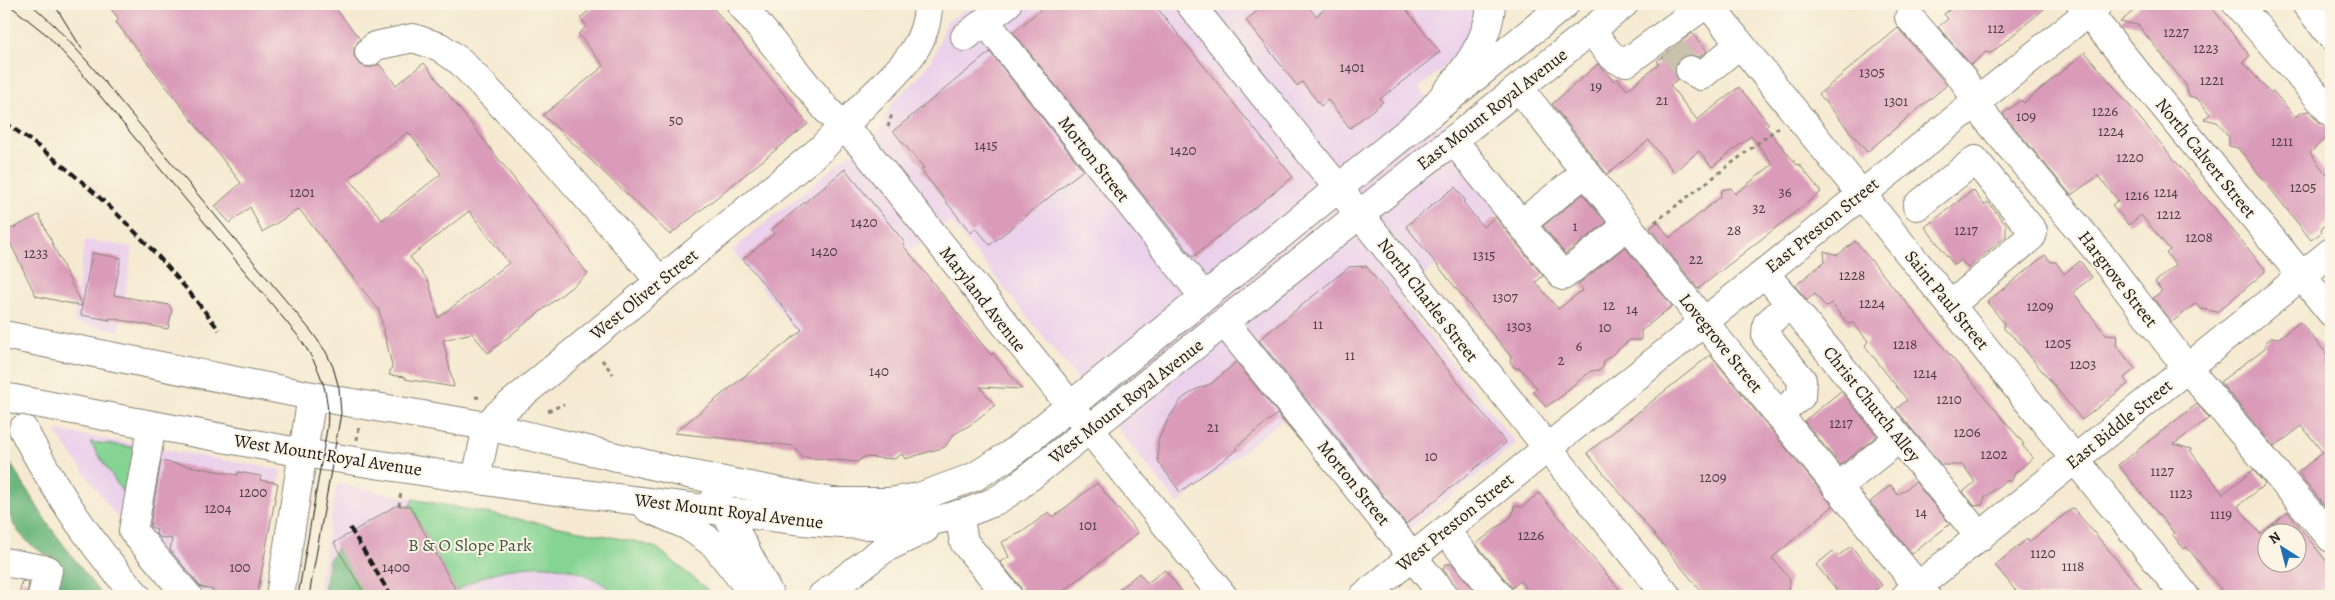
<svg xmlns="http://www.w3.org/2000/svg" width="2335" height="600" viewBox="0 0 2335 600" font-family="Alegreya,serif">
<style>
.built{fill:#ebd1eb}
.green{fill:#85d493;stroke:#507858}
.forest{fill:#6cb67d;stroke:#44694c}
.building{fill:#da9bb9;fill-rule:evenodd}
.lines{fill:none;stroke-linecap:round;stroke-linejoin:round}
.minor-tunnel{stroke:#cac1ad;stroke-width:28;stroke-dasharray:28 14;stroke-linecap:butt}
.minor-casing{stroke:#888376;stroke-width:30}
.major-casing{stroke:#888376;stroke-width:30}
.highway-casing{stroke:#888376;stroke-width:30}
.path{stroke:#888376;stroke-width:3;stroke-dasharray:4 4;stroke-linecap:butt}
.minor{stroke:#fff;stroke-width:28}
.major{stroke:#fff;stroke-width:28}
.highway{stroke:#fff;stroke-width:28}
.tram{stroke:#1c1c1c;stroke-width:1}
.rail{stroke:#1c1c1c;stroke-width:4;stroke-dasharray:8 4;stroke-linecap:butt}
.major-bridge-casing{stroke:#888376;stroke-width:30;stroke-linecap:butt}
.major-bridge{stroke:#fff;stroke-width:28}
.labels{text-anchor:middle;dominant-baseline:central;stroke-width:4;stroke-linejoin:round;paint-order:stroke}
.number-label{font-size:15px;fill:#4c3c43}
.street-label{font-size:18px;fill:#1c1c1c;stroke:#fcf5e5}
.park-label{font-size:18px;fill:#415c46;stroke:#fcf5e5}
</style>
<rect width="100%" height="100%" fill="#fcf5e5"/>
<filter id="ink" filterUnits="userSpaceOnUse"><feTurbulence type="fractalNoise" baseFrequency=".02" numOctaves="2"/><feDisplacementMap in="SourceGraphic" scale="10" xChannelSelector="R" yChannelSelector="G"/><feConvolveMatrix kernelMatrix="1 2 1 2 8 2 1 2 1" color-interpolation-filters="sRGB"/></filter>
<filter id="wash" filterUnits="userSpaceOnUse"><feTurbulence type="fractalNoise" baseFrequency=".0096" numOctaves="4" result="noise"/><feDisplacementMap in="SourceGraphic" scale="20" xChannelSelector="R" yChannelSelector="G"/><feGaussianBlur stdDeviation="1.12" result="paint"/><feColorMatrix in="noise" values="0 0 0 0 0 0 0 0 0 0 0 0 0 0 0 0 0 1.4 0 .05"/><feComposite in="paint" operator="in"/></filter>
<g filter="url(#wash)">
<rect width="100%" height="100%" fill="#f5ead1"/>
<g class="built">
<polygon points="970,4 1481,4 1477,27 1457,56 1419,88 1511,205 1398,296 1516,444 1396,540 1292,412 1178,504 950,221 861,290 804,342 732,250 884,126 884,120 890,106 898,96 914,83 927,67 936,51 946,23"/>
<polygon points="85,240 133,247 119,331 73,322"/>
<polygon points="54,430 281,470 258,596 182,596 130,536"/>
<polygon points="337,484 638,542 657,548 715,596 317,596"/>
</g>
<g class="green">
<polygon points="90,442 141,448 131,505"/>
<path d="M413,499L638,542L657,548L715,596H617C575,553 503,560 456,591L410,506Z"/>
</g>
<g class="forest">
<path d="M4,453L48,524L102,596H57L54,559C3,533 4,505 4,453Z"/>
<polygon points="342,539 380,596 323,596 329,560"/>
</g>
<g id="blocks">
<g class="building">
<path d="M107,4H332L360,39L354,48V56L358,63L365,67H373L379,64L396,85L424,63L588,274L488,353L472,333L443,340L454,387L405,379L406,377L389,375L392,366L379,310L299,209L262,232L250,207L230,223L215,206L241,183L116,22L119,19ZM408,132L441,174L382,220L349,178ZM469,211L509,263L438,318L429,282L410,257Z"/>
<polygon points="597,4 710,4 808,124 670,235 543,115 604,66 578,34 587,26 580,18"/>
<polygon points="1048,4 1154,4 1293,177 1193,257 1013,32"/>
<polygon points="1266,4 1306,4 1316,16 1331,4 1402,4 1440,52 1380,99 1383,102 1350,128 1328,100 1321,106 1302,82 1297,86 1246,20"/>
<polygon points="1957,4 2050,4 1991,53 1986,52 1971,65 1938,27 1948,19 1944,14"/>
<polygon points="2142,4 2209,4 2250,56 2243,62 2270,93 2273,91 2295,117 2303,112 2309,111 2320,123 2331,127 2331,133 2310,153 2331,180 2331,220 2322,228 2321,233 2311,240 2247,159 2238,148 2229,146 2229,137 2217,122 2204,119 2210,114 2197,98 2189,96 2186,85 2138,25 2120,22"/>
<polygon points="1898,28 1947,85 1867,152 1819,94"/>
<polygon points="1692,33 1707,51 1699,57 1690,54 1681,57 1677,62 1674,70 1678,79 1670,85 1697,120 1739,87 1769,124 1766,127 1797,165 1799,164 1821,192 1698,289 1650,228 1658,222 1670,238 1720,197 1722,190 1731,188 1735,194 1773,164 1751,136 1712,167 1699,151 1674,172 1649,140 1607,174 1552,104 1598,64 1614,81 1617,78 1627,90 1659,64 1657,61"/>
<polygon points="990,52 1083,170 990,245 976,228 971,233 921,170 924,168 893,131"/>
<polygon points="2085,52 2265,269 2265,272 2217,312 2201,309 2196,303 2172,322 2153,298 2162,291 2155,282 2176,265 2166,253 2170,250 2157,234 2141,215 2129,225 2112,205 2118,200 2098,176 2071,195 2003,114 2021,100 2024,103"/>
<polygon points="845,169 905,243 903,245 991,355 993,353 1022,389 980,387 995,405 970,425 953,435 945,447 905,459 902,454 894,459 864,457 857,462 802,457 794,446 674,433 802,330 743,259 774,234 771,230"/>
<polygon points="1455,187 1465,200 1463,202 1483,227 1495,217 1543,276 1536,282 1558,309 1583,290 1578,284 1625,247 1672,306 1641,331 1641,340 1630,340 1604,361 1603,367 1600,370 1591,371 1565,392 1566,393 1546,407 1533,391 1537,388 1520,368 1515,368 1510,362 1511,357 1406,226"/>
<polygon points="1973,190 1984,205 1988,202 2006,225 2006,236 1968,268 1961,260 1954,265 1925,227"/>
<polygon points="1583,194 1606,223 1565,254 1543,226"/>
<polygon points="39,215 82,306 92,253 121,258 114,295 169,305 172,310 168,329 110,318 110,320 81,315 82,306 36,296 5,232"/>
<polygon points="1855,241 2024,444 2022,445 2033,458 2015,473 2012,481 2005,481 1985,497 1982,505 1975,506 1963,492 1975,482 1963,465 1941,465 1896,409 1907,400 1865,346 1868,341 1853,323 1848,324 1831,303 1826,307 1815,294 1807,300 1795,286 1825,261 1824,251 1838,255"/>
<polygon points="2045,255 2051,262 2056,262 2064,274 2080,261 2092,277 2073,292 2106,335 2117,336 2116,345 2135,369 2124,378 2128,384 2082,420 2016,339 2004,329 2004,323 1987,302"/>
<polygon points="1366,266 1506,443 1406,524 1259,340 1349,267"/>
<polygon points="2300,322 2331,359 2331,514 2298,472 2323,453 2302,426 2274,447 2220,382 2265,348 2265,343 2272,337 2279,338"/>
<polygon points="1710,355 1833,506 1772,558 1790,579 1787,596 1705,596 1587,453"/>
<polygon points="1236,362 1301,442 1277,414 1236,447 1238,449 1180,492 1158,461 1158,441 1168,419 1182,399 1195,390 1212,383"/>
<polygon points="1841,391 1877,436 1840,465 1804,421"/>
<path d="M2197,404L2209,418L2174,444L2191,449V452L2223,494L2253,470L2265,484L2238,506L2260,534L2288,512L2331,567V596H2226L2187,547L2184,549L2172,534L2174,533L2118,465ZM2268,532H2298V562H2268Z"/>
<polygon points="161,461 238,475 238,472 261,476 260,480 278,483 257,596 212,596 213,590 201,587 170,550 172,539 159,537 156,534 157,529 150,527"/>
<polygon points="1915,482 1950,524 1912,554 1870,502 1891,485 1898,495"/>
<polygon points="1097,483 1138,533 1057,596 1023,596 1020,586 1000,562 1009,557 1002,542 1022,532 1049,512 1053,517"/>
<polygon points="1539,493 1587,551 1625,596 1532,596 1520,581 1512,588 1476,544 1512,516 1514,506 1522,507"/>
<polygon points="395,506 410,506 459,596 366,596 334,543"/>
<polygon points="2073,508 2097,536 2147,596 2020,596 1995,565 2027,539 2029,542"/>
<polygon points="1851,546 1882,585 1867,596 1842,596 1816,565 1833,551 1838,556"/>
<polygon points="1445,564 1452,564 1479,596 1459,596 1456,586 1443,569"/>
<polygon points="1165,570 1186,596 1111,596 1139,573 1147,583"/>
<polygon points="22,581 29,582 27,596 19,596"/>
</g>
</g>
</g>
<g filter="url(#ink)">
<use href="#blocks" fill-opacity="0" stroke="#888376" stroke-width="1"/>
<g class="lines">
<polyline class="minor-tunnel" points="1672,49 1690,70"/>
<g class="minor-casing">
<g id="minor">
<polyline points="2237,4 2331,112"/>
<polyline points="2306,4 2331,36"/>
<polyline points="1909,17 1963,79 1987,119 2100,254 2187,368 2331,538"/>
<polyline points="985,21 1204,297"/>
<path d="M1591,30C1601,41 1611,63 1627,62L1706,4"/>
<polyline points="965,37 1007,4"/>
<polyline points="369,52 375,46 413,38 440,47 461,62 557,163 660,281"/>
<polyline points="1690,70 1701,76 1740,44"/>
<polyline points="1519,88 1719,341 1926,596"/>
<polyline points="1453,140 1563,276 1628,225"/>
<polyline points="1917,206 1975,160 2033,231 2032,236 1951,305"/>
<polyline points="1521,224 1586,172"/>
<polyline points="1764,272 1980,537"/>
<polyline points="1225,323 1444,596"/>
<polyline points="1779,414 1801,396 1802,380 1766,336 1767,324 1790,304"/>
<polyline points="152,425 133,531 188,596"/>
<polyline points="476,479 487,426 496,416 821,149 843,126"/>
<polyline points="1837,488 1899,438"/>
<polyline points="959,514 964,542 1008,596"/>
<polyline points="1445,531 1499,596"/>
<polyline points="4,562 48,570 42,596"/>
<polyline points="280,596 312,396"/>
</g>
</g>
<g class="major-casing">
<g id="major">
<polyline points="741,4 827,110 863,147 1223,596"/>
<polyline points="1190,4 1667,596"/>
<polyline points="1708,4 2185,596"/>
<polyline points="2081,4 2331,312"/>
<polyline points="4,335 312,396 487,426 688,474 832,502 888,502 919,497 974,477 1011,454 1565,4"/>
<path d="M115,418L303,453L518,486L804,521C866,527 932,530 991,503C1000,499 1008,493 1017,487L1624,4"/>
<path d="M23,429C54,489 92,546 137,596"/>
<polyline points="714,500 724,509 769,594"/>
<polyline points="648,508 688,526 714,544 755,596"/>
<polyline points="822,596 884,549 925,529"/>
<polyline points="1364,596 2098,4"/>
<polyline points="1906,596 2331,252"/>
</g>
</g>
<g class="highway-casing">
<g id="highway">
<path d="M1428,115C1454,82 1489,48 1491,4"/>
<path d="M843,126C855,115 866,102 878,91C904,66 928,42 928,4"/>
</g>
</g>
<g class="path">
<polyline points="888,127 892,114"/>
<polyline points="1655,222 1779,127"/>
<polyline points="602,360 613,374"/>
<polyline points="475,397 483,398"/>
<polyline points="548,411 564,404"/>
<polyline points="357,440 359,426"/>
<polyline points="399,506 401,491"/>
</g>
<use href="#minor" class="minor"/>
<use href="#major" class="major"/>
<use href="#highway" class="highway"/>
<g class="tram">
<path d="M8,4L47,35L78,69L298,336C319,365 331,393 327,429L298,596"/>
<polyline points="31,4 55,26 88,62 311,331 326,352 333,367 339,388 341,413 309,596"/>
<polyline points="54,4 82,49"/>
</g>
<g class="rail">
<path d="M4,122C87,178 159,250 219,330"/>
<polyline points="350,528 391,596"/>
</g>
<g class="major-bridge-casing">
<polyline id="major-bridge" points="4,397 115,418"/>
</g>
<use href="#major-bridge" class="major-bridge"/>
</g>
</g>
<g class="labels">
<g class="number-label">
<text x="1996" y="28">112</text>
<text x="2176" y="32">1227</text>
<text x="2206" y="48">1223</text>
<text x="1352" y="67">1401</text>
<text x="1872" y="72">1305</text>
<text x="2212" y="80">1221</text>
<text x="1596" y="86">19</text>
<text x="1662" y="100">21</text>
<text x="1896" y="101">1301</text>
<text x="2105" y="111">1226</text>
<text x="2026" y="116">109</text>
<text x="676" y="120">50</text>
<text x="2111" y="131">1224</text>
<text x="2282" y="141">1211</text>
<text x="986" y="145">1415</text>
<text x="1183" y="150">1420</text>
<text x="2130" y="157">1220</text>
<text x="2303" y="187">1205</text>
<text x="302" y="192">1201</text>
<text x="1785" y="192">36</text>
<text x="2166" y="192">1214</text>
<text x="2137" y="195">1216</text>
<text x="1759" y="208">32</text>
<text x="2169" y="214">1212</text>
<text x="864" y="222">1420</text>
<text x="1575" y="226">1</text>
<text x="1734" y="230">28</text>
<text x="1966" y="230">1217</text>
<text x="2199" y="237">1208</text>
<text x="824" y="251">1420</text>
<text x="36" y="253">1233</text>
<text x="1484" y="255">1315</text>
<text x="1696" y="259">22</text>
<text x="1852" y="275">1228</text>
<text x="1505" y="297">1307</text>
<text x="1872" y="303">1224</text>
<text x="1609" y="305">12</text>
<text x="2040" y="306">1209</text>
<text x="1632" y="309">14</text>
<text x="1318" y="324">11</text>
<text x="1519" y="326">1303</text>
<text x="1605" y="327">10</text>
<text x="2058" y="343">1205</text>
<text x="1905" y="344">1218</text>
<text x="1579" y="346">6</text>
<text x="1350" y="355">11</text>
<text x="1561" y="360">2</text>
<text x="2083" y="364">1203</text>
<text x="879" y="371">140</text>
<text x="1925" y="373">1214</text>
<text x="1949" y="399">1210</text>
<text x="1841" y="423">1217</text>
<text x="1213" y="427">21</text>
<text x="1967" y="432">1206</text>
<text x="1994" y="454">1202</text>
<text x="1431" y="456">10</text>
<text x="2162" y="471">1127</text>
<text x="1713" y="477">1209</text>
<text x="253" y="492">1200</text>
<text x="2181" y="493">1123</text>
<text x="218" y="508">1204</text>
<text x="1921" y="512">14</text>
<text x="2221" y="514">1119</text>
<text x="1088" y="525">101</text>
<text x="1531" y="535">1226</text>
<text x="2043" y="553">1120</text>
<text x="2073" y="566">1118</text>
<text x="240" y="567">100</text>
<text x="396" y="567">1400</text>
</g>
<g class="street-label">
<text transform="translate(1492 109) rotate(-38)">East Mount Royal Avenue</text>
<text transform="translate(2206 158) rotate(51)">North Calvert Street</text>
<text transform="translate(1094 159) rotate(52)">Morton Street</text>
<text transform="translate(1822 225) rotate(-39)">East Preston Street</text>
<text transform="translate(2118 279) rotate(52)">Hargrove Street</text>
<text transform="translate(644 294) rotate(-39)">West Oliver Street</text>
<text transform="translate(983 299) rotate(52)">Maryland Avenue</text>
<text transform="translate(1428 300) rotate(52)">North Charles Street</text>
<text transform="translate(1947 300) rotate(51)">Saint Paul Street</text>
<text transform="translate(1721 343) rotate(51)">Lovegrove Street</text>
<text transform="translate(1126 401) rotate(-38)">West Mount Royal Avenue</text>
<text transform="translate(1872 404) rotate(51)">Christ Church Alley</text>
<text transform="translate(2119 424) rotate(-39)">East Biddle Street</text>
<text transform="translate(328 455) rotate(9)">West Mount Royal Avenue</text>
<text transform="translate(1354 483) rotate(51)">Morton Street</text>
<text transform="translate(729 511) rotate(7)">West Mount Royal Avenue</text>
<text transform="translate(1455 522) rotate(-39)">West Preston Street</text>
</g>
<g class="park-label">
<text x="470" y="545">B &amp; O Slope Park</text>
</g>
</g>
<rect width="2335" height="600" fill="none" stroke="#fcf5e5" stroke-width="20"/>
<g transform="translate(2282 548) rotate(324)"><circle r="24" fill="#fcf5e5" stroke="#a29e95"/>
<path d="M0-4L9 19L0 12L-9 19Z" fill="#1f6fb2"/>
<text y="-8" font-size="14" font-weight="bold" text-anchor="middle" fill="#1c1c1c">N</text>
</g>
</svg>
